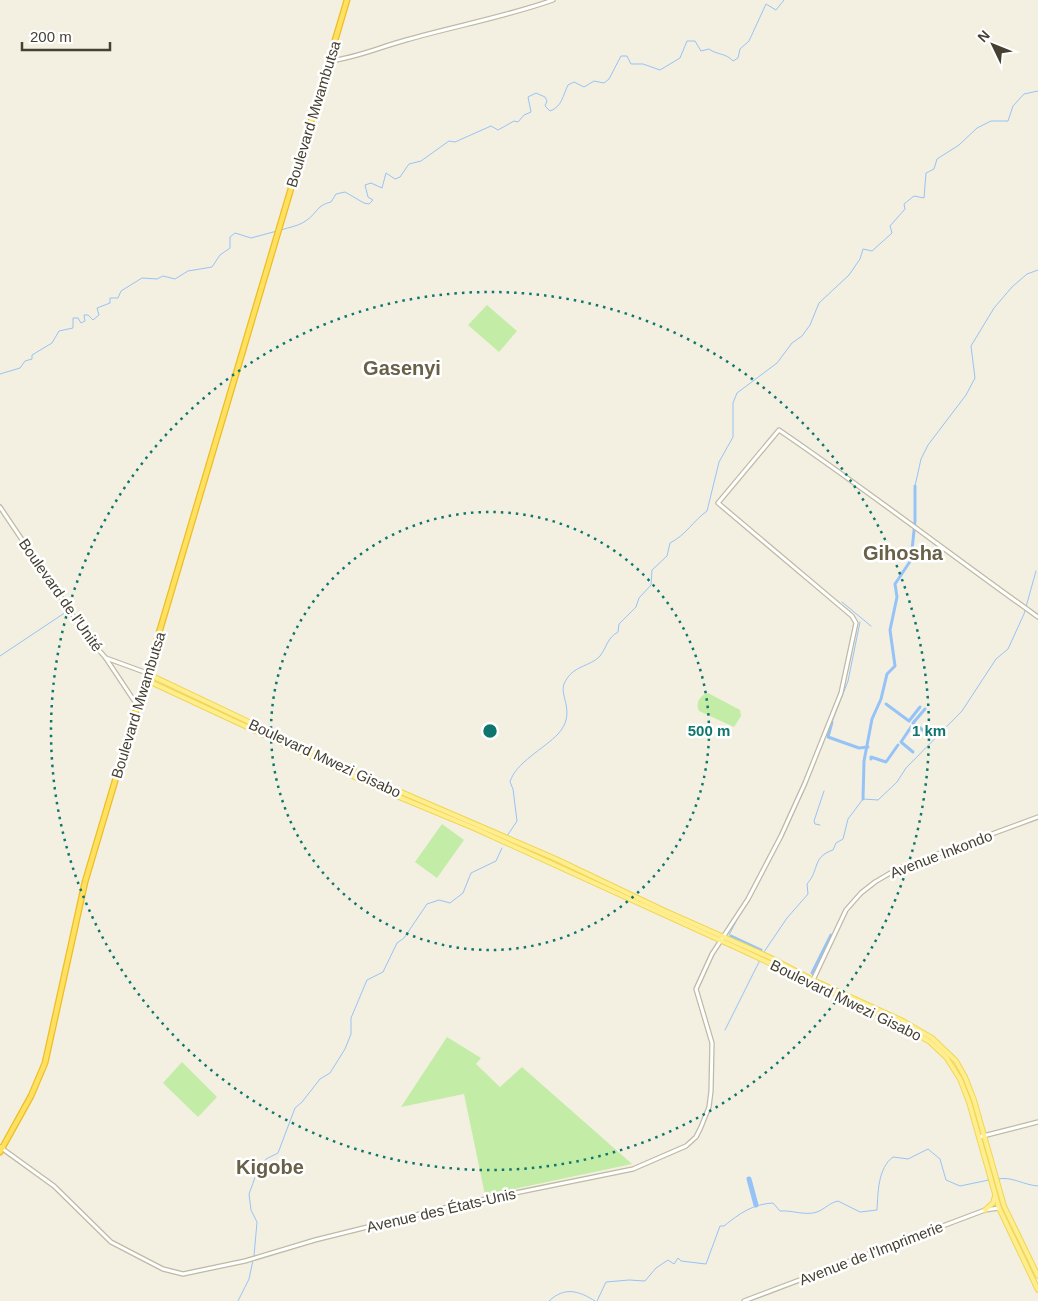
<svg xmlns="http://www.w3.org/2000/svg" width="1038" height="1301" viewBox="0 0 1038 1301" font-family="Helvetica,sans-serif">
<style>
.green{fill:#c3eca6}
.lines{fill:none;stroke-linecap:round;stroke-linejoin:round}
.stream{stroke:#96c3f7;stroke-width:1}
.canal{stroke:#96c3f7;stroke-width:3}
.river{stroke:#96c3f7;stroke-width:5}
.minor-casing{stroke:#bfbaa4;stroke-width:5.5}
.major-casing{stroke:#f0d653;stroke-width:6}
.highway-casing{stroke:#edbe22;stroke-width:7}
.minor{stroke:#fff;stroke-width:3}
.major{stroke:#ffee8f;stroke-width:4}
.highway{stroke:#ffe061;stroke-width:4.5}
.ring{fill:none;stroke:#0f766e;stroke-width:2.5;stroke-dasharray:2.5 5}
.labels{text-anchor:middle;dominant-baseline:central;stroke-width:5;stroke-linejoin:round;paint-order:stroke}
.street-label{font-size:15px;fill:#454032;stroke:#fff}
.district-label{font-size:20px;font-weight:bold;fill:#696048;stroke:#fff}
.centre{fill:#0f766e;stroke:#fff;stroke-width:2.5}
.ring-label{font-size:15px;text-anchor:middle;font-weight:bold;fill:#0f766e;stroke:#fff;stroke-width:5;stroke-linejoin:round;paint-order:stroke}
</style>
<rect width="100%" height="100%" fill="#f3f0e2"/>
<g class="green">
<polygon points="487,305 517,331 499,352 468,325"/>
<path d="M708,693L740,710L741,716L734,727L699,711C695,703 700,695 708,693Z"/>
<polygon points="442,824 464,840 437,878 415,862"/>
<polygon points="447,1037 481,1058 476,1064 500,1087 522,1067 632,1164 485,1195 464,1094 401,1107"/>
<polygon points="182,1062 217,1097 198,1117 163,1083"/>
</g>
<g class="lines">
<g class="stream">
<path d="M281,230C290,227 299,226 307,220C317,213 317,205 331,202L336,194L345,192L364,203L369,204L373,200L368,197L365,185L371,183L382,188L386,173L395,179L400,177L409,164L421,161L449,141L455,142L491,126L498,130L514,121L518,122L524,115L531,112L528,97L536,93L545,97L547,101L545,106L550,111C562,107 563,95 568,85L574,82L584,87L594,81L604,83L609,79L621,56H627L631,64H643L660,70L680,58L687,41H695L701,51L709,49C717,55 726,53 733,61L738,58L740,49L749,41L766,4L776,10L784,0"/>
<polyline points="0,374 20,368 25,361 32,359 32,355 52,343 59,331 73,328 73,318 78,318 81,323 85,321 84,315 88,315 93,320 99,315 97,308 110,303 110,298 118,298 121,291 142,278 157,279 163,276 175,279 188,271 212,267 220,255 230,248 230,237 235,233 251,238 277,231"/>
<polyline points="915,486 921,459 928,445 966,395 975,378 971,346 994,308 1012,287 1027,274 1038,270"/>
<polyline points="842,602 871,626"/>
<polyline points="0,656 69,610"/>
<polyline points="832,722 848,681 860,622"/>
<polyline points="815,761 823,743"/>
<polyline points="788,825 795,808"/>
<polyline points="820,825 815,824 814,821 824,791"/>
<path d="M507,836L517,821L513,789L510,782C515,763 545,748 558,734C577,713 559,696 564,684C572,665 590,667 600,656C607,647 607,638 618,632L619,624L636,607L639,598L651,585L652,570L667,556L670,543C686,535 693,521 707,511L719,462L733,437V403L737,393L777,363L792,343L802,336L810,325L819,303L849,275L860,259L863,249L872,251L892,233L890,226L905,209L904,204L914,196L924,198L926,173L934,169L937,159L959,145L977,128L991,121H1008L1013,106L1024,94L1038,91"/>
<polyline points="729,935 742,910"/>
<path d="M764,952L787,918L808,894L807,884C820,869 812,857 833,850L836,843L843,839L848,819L863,799L878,800L897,782L906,768L962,711L996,659L1008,649L1024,614L1036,571"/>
<polyline points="725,1030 760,960"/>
<path d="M998,1179C1012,1176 1023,1185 1038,1186"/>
<polyline points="254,1256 257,1222 251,1210 249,1194 257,1172 266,1159 278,1153 295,1108 302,1102 320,1079 330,1073 345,1049 351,1034 351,1018 367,980 383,972 397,943 404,938 427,904 439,900 450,903 463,893 471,873 496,861 502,848"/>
<polyline points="238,1301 249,1279 253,1260"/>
<path d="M549,1301C565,1286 579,1291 595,1301"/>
<path d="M597,1301L606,1282L629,1280L645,1281L656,1268L668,1260L674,1264L678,1258L681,1261L706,1264L720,1226H724C740,1213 753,1204 773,1203L780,1211C792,1210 805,1216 817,1212C825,1209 829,1203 838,1201L860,1212L877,1210C878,1192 878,1168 893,1157L908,1159L928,1149L940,1159L946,1180L960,1186L989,1180"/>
</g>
<g class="canal">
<polyline points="886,704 909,721 920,707"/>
<polyline points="925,709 913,723 927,733"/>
<polyline points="832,722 828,737 859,748 868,747"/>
<polyline points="911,727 901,742 913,752"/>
<polyline points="871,759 871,757 886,762 898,745"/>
<polyline points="863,799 864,761 872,719 881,699 887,674 895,666 890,630 897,597 895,584 911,560 915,521 915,486"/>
<polyline points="731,936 761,950"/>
<polyline points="812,973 831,935"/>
</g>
<polyline class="river" points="749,1179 756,1205"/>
<g class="minor-casing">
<g id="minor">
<path d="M329,61C356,58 380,47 406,40C455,26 505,17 553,0"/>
<polyline points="0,507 89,639 105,657 137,705"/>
<polyline points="106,658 147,673"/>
<polyline points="813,980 846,910 861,893 875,882 897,869 1038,817"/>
<polyline points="979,1137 1038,1122"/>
<path d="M0,1147L54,1186L111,1242L163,1269L183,1274L245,1261L315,1240L456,1205L633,1169L686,1146L696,1137L701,1127L709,1107L711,1091L712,1043L696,989L712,954L748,899L781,836L805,783L841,693L856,623L852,616L718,503L779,430C867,490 951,555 1038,617"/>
<polyline points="744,1301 985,1210 999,1208"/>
</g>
</g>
<g class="major-casing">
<g id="major">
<polyline points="148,674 350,770 556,859 665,911 769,957 813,980 903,1021 932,1038 956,1061 965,1077 974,1100 1004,1206 1038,1276"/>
<polyline points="146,680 387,792 476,829 746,952 901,1025 930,1042 946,1057 960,1079 969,1102 999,1208 1038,1290"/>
<polyline points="985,1210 993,1203 995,1196"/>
</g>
</g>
<g class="highway-casing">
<polyline id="highway" points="0,1152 31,1096 45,1063 85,882 347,0"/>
</g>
<use href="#minor" class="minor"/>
<use href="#major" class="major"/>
<use href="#highway" class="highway"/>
</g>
<g class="ring">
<circle cx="490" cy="731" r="219"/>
<circle cx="490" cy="731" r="439"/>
</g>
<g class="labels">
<g class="street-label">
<text transform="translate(313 114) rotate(-73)">Boulevard Mwambutsa</text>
<text transform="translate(61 595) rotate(55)">Boulevard de l'Unité</text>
<text transform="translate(138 705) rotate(-73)">Boulevard Mwambutsa</text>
<text transform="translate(325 758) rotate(25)">Boulevard Mwezi Gisabo</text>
<text transform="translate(941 854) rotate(-21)">Avenue Inkondo</text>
<text transform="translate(846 1000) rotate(26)">Boulevard Mwezi Gisabo</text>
<text transform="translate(441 1210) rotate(-13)">Avenue des États-Unis</text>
<text transform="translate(871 1253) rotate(-21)">Avenue de l'Imprimerie</text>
</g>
<g class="district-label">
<text x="402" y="368">Gasenyi</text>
<text x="903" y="553">Gihosha</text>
<text x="270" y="1167">Kigobe</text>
</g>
</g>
<circle cx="490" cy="731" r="8" class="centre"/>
<g class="ring-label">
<text x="709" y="736">500 m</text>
<text x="929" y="736">1 km</text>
</g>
<g transform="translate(993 45) rotate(313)" stroke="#ffffff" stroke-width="4" paint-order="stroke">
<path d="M0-4L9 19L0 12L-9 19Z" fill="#454032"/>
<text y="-8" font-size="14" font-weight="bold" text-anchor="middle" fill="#454032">N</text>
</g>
<path d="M22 42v8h88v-8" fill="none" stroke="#454032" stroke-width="2.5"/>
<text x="30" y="42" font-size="15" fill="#454032" stroke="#ffffff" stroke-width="4" paint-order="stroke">200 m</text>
</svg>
